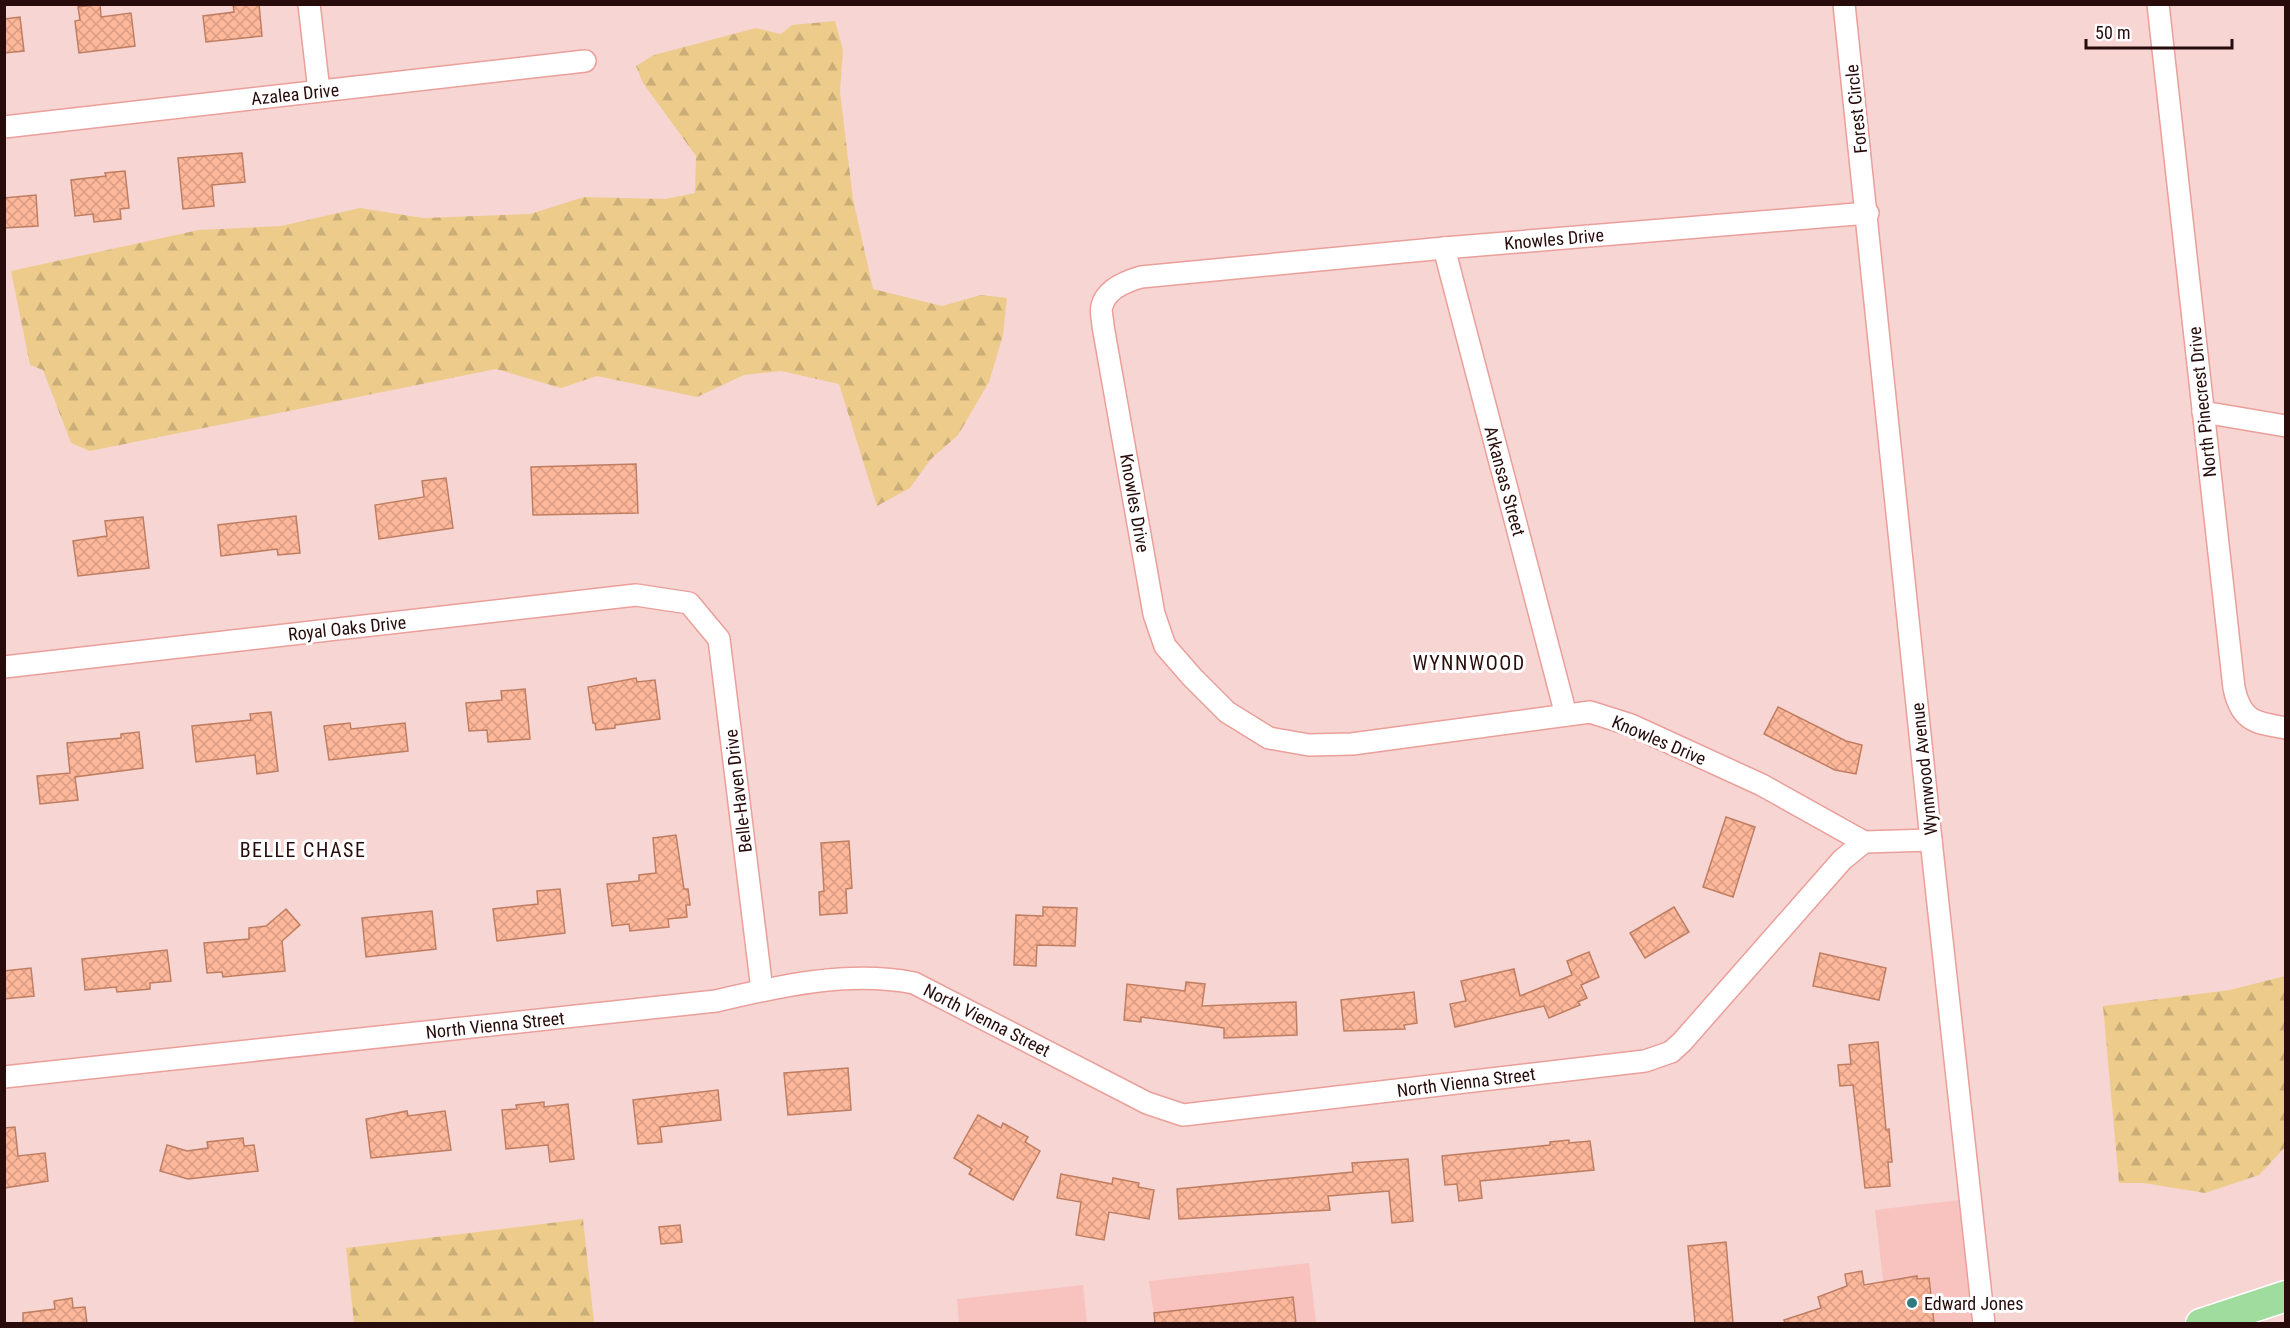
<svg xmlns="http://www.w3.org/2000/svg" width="2290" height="1328" viewBox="0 0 2290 1328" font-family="'Roboto Condensed',sans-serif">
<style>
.built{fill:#f8c3bf}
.forest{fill:url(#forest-firs)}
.building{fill:url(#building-cross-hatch);stroke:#bf7e62;stroke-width:1.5}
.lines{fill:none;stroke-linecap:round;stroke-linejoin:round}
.minor-casing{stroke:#ea9f9a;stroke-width:24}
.highway-casing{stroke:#fff;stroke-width:33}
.minor{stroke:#fff;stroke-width:21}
.highway{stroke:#a0dc9d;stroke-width:30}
.poi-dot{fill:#317a80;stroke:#fff;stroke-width:2}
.labels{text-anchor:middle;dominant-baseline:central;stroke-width:6;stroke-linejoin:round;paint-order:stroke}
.street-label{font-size:18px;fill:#270c0b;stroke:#fff}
.poi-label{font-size:18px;fill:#270c0b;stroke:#fff;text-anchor:start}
.neighbourhood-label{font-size:20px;letter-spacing:1.5px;fill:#270c0b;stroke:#fff}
</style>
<defs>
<pattern id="forest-firs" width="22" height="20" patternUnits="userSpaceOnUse" patternTransform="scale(1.5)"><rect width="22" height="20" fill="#edcc8b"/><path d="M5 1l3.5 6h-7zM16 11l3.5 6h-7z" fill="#cbae77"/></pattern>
<pattern id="building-cross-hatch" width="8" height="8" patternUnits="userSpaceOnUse" patternTransform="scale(1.5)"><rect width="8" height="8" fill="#fdb79a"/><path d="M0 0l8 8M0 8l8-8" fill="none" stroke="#d99c83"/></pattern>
</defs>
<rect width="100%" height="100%" fill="#f6d5d3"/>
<g class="built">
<polygon points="1959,1200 1972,1323 1888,1323 1875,1210"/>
<polygon points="1309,1263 1316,1323 1155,1323 1149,1281"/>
<polygon points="1083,1285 1087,1323 959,1323 957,1299"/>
</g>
<g class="forest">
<polygon points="835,21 843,50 840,92 853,199 873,289 942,306 981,295 1007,298 1003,335 989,382 958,435 930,460 910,488 877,506 839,384 781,371 744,375 697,397 597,376 561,388 496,369 90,451 71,443 43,370 30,365 11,271 199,230 281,226 360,208 423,218 530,214 584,197 665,199 695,193 696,156 643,83 636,66 654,55 756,28 781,34 792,25"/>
<polygon points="2285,976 2286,1146 2259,1175 2205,1193 2144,1183 2119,1183 2103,1006 2230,990"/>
<polygon points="583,1219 594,1323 354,1323 346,1248"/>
</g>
<g class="building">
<polygon points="100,4 101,17 131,13 135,46 79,53 75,21 80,20 78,7"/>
<polygon points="233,4 259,4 262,36 206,42 203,16 234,12"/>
<polygon points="20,17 24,51 4,53 4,19"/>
<polygon points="242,153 245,182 212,185 214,206 183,209 178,158"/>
<polygon points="125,171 129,208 120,209 121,219 94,222 93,214 75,216 71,180 106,176 105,173"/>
<polygon points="36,195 38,226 4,228 4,198"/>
<polygon points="636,464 638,513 533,515 531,467"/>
<polygon points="446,478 453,528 379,539 375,505 424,497 422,481"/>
<polygon points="296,516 300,553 278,555 277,549 221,556 218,525"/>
<polygon points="143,517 149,568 78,576 73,541 107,536 105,521"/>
<polygon points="636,678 637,682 655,680 660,719 615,725 615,728 596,730 595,723 593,723 588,687"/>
<polygon points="525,689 530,739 488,742 487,730 469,731 466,703 502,700 501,691"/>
<polygon points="1778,707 1846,741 1862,745 1856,774 1835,770 1764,734"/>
<polygon points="271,712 278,771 257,774 255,755 196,762 192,726 251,720 250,714"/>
<polygon points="350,723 351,729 405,723 408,751 329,760 324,726"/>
<polygon points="139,732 143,768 75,777 78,800 40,804 37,776 70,773 67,743 121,738 121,734"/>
<polygon points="1726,817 1755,827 1733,897 1703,887"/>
<polygon points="676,835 684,889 688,889 690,905 686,905 687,917 668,919 669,927 630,931 629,924 612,926 607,884 639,881 639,875 656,873 653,838"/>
<polygon points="849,841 852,888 846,889 847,913 820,915 819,892 824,891 821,843"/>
<polygon points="560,889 565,933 497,941 493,909 538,904 537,891"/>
<polygon points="1043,907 1077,908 1075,946 1037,945 1036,966 1014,965 1016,915 1043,916"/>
<polygon points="1674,907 1689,932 1645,958 1630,933"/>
<polygon points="286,909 300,925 282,941 285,971 223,977 222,972 207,973 204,943 249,939 249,928 266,926"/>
<polygon points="432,911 436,949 366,957 362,918"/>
<polygon points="167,950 171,981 150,983 150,989 117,992 116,987 85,990 82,959"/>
<polygon points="1589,952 1599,977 1581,985 1587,998 1578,1002 1580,1005 1549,1018 1544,1006 1455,1027 1450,1004 1466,1001 1461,981 1514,969 1520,996 1572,975 1567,961"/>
<polygon points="1820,953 1886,968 1879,1000 1813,986"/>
<polygon points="31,968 34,996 4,999 4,971"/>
<polygon points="1186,982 1205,984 1202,1006 1296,1002 1297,1035 1224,1038 1224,1028 1141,1017 1141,1022 1124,1020 1127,984 1185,991"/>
<polygon points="1414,992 1417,1023 1404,1025 1405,1029 1344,1031 1341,1000"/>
<polygon points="1878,1042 1886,1130 1889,1129 1892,1162 1888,1162 1890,1186 1865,1188 1853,1085 1840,1086 1838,1065 1851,1064 1849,1045"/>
<polygon points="848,1068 851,1110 788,1115 784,1073"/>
<polygon points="718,1090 721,1120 660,1127 662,1142 638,1144 633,1100"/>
<polygon points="544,1102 544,1107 568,1104 574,1159 550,1162 548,1145 506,1149 502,1110 517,1109 516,1105"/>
<polygon points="407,1111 408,1116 445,1111 451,1150 371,1158 366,1119"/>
<polygon points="978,1115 1001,1128 1003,1123 1028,1137 1025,1142 1040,1151 1013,1200 969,1174 972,1169 954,1158"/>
<polygon points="15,1127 18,1156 45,1153 48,1181 4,1188 4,1128"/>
<polygon points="243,1138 244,1146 254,1145 258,1171 188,1179 160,1171 167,1145 187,1151 208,1148 207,1142"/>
<polygon points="1569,1140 1569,1143 1590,1141 1594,1170 1480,1181 1482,1198 1459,1201 1457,1184 1445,1185 1442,1156 1550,1145 1550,1142"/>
<polygon points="1408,1159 1413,1221 1392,1223 1389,1191 1328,1196 1330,1210 1179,1219 1177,1189 1353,1172 1352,1163"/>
<polygon points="1061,1174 1112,1184 1113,1178 1139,1183 1138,1187 1154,1190 1149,1219 1109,1212 1104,1240 1076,1235 1081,1202 1057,1198"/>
<polygon points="680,1225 682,1242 661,1244 659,1227"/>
<polygon points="1726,1242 1733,1323 1695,1323 1688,1246"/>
<polygon points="1862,1271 1864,1285 1917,1276 1917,1279 1929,1278 1934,1323 1785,1323 1784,1320 1821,1308 1818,1297 1847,1286 1845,1274"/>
<polygon points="1293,1297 1296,1323 1155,1323 1154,1313"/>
<polygon points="72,1298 73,1308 85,1307 87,1323 23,1323 23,1313 55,1309 54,1301"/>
</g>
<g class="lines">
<g class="minor-casing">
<g id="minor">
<polyline points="309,4 319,91"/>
<polyline points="1844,4 1931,840 1984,1324"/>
<path d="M2158,4L2234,688C2241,721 2255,723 2286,728"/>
<polyline points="4,127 585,61"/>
<path d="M1868,213L1444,248L1141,277C1127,281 1106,289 1102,306C1100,311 1103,320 1103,326L1154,614L1165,646L1192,677L1227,712L1269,738L1309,745L1352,744L1590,712L1631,725L1762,785L1864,842L1931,840"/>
<polyline points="1444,248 1566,715"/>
<polyline points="2203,412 2286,426"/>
<polyline points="4,667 636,595 689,603 719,639 762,990"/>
<path d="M4,1077L716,1001C779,986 850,970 914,983L1147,1103L1183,1115L1645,1061L1671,1052L1682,1042L1842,860L1864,842"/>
</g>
</g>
<g class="highway-casing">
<polyline id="highway" points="2201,1324 2286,1296"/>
</g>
<use href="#minor" class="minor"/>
<use href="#highway" class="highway"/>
</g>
<circle class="poi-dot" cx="1912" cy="1303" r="6"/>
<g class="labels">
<g class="street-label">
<text transform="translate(295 94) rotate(-6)">Azalea Drive</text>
<text transform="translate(1856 109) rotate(-96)">Forest Circle</text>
<text transform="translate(1554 239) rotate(-5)">Knowles Drive</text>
<text transform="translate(2202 402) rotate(-96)">North Pinecrest Drive</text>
<text transform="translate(1505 481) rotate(75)">Arkansas Street</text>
<text transform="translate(1135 503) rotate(80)">Knowles Drive</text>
<text transform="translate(347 628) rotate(-6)">Royal Oaks Drive</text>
<text transform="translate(1659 740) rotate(23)">Knowles Drive</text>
<text transform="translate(1924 769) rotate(-96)">Wynnwood Avenue</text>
<text transform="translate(738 791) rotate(-97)">Belle-Haven Drive</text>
<text transform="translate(987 1020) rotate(27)">North Vienna Street</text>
<text transform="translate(495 1025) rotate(-6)">North Vienna Street</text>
<text transform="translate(1466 1082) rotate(-7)">North Vienna Street</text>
</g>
<g class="poi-label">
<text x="1924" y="1303">Edward Jones</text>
</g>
<g class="neighbourhood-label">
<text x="1469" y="663">WYNNWOOD</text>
<text x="303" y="850">BELLE CHASE</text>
</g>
</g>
<rect width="2290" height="1328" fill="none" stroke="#270c0b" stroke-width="12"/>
<path d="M2086 39v9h146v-9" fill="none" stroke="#270c0b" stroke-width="3"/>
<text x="2095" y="39" font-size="18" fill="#270c0b" stroke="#ffffff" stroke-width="4.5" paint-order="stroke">50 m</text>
</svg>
